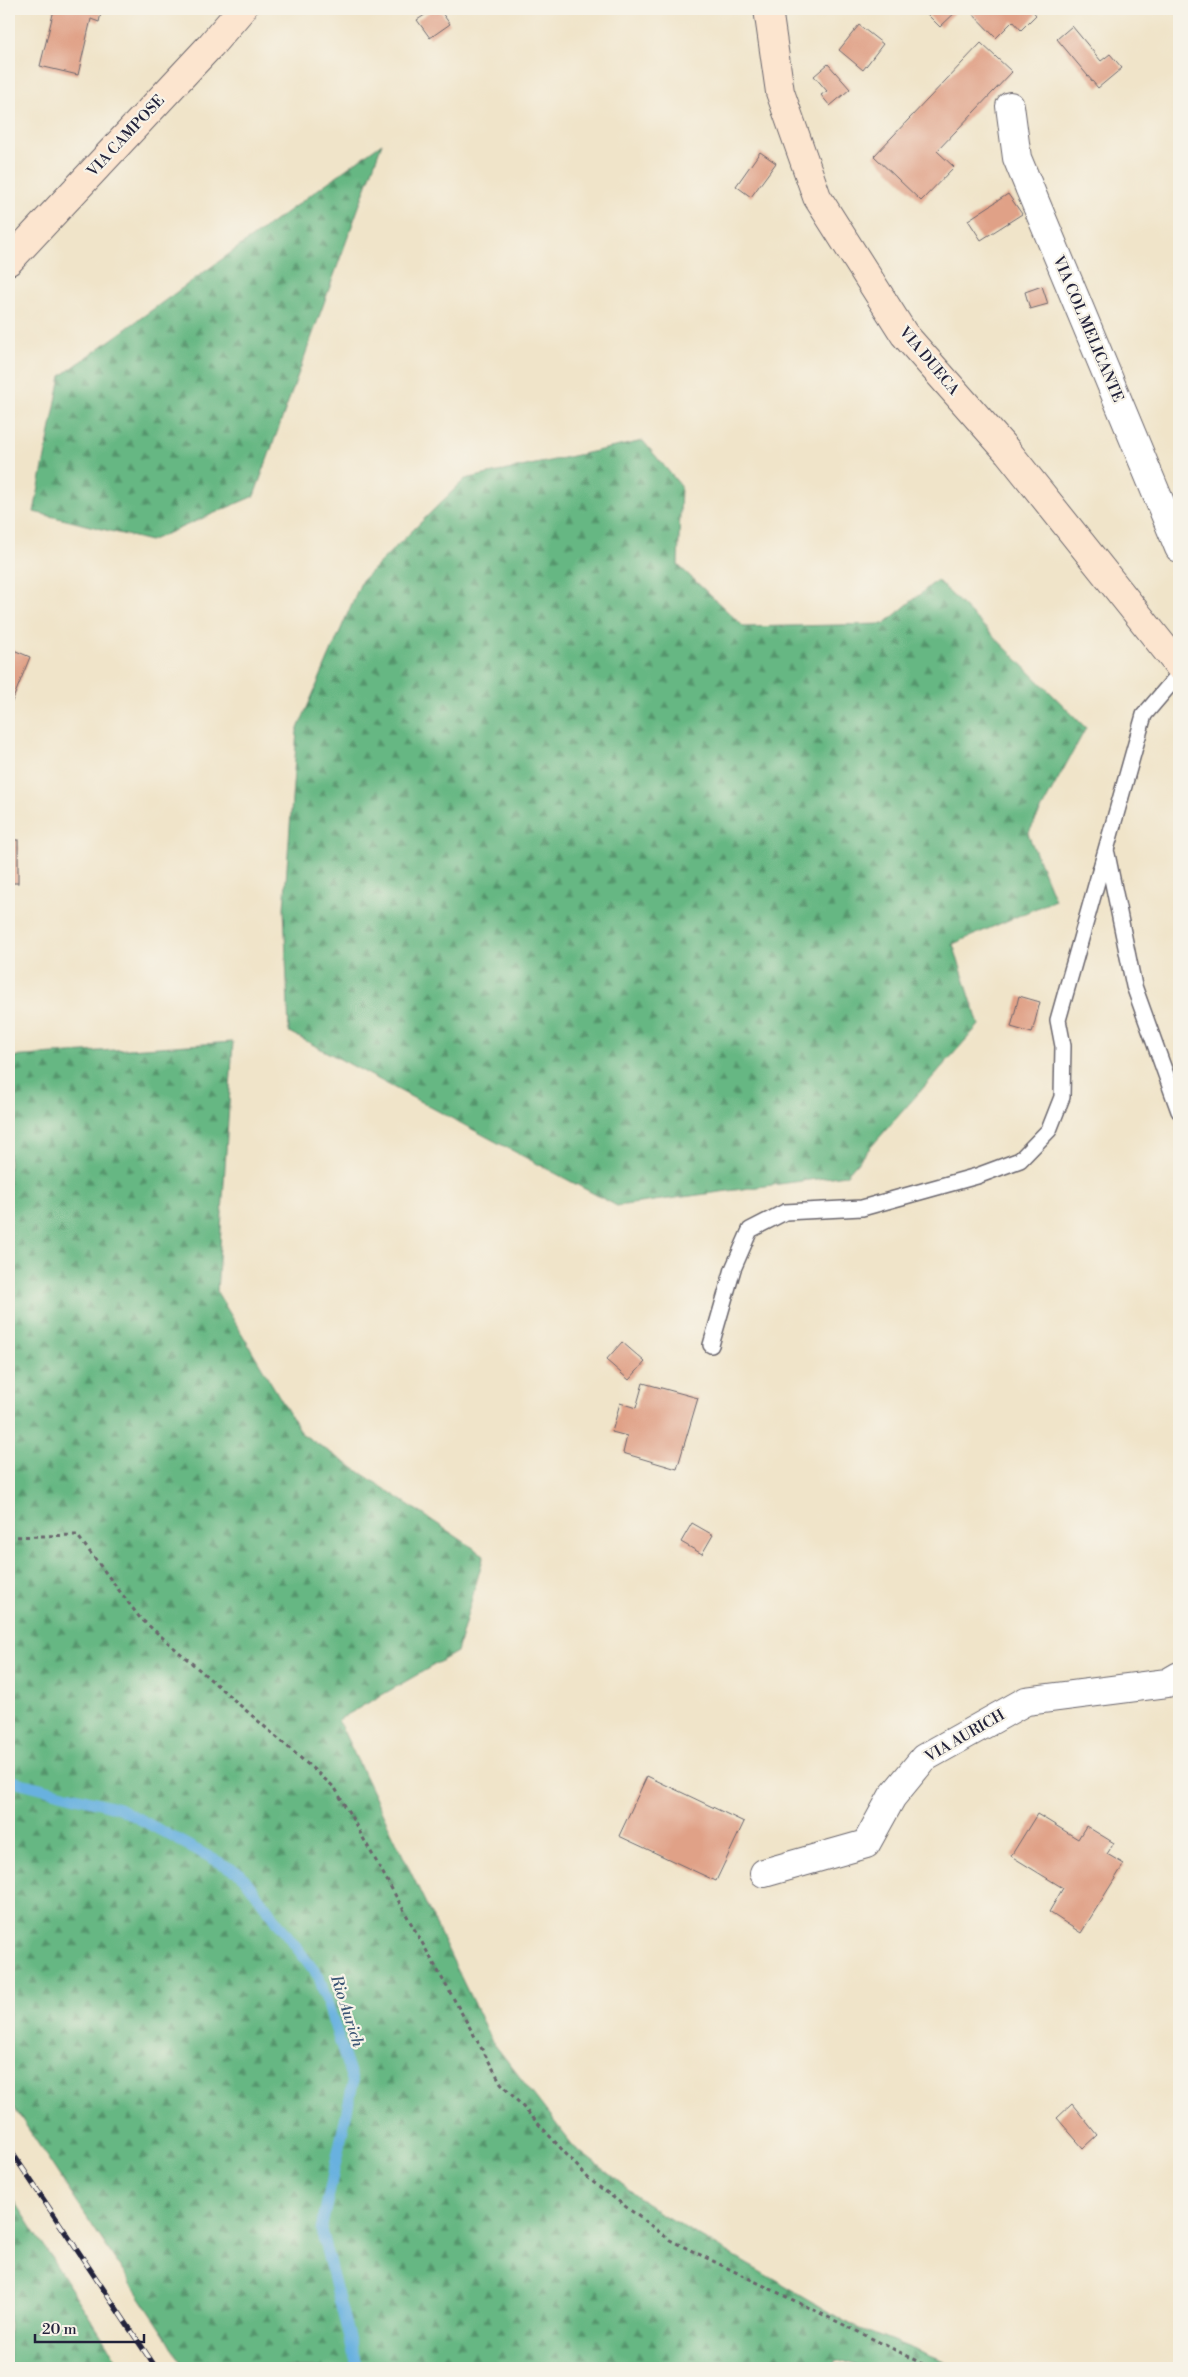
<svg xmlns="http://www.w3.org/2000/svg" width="1188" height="2377" viewBox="0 0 1188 2377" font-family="'Libre Bodoni',serif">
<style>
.forest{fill:url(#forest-firs);stroke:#446c5f}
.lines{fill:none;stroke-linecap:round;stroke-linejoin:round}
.stream{stroke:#67b1df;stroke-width:11}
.building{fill:#e0a187}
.lane-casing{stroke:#6a666d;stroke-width:18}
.street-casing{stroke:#6a666d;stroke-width:30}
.secondary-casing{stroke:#6a666d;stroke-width:30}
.path{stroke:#6a666d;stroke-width:3;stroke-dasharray:4 4;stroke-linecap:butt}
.lane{stroke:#fff;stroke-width:15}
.street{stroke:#fff;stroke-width:28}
.secondary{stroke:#fce5cf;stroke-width:28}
.rail-casing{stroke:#22223b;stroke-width:5.5}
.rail{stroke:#f7f3e8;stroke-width:4;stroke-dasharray:11;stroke-linecap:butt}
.labels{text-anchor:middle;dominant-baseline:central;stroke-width:4.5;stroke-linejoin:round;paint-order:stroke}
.street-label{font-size:15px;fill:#22223b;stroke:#f7f3e8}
.water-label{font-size:16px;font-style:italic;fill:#3a5474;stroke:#f7f3e8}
</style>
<defs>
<pattern id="forest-firs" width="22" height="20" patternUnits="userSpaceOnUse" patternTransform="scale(1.25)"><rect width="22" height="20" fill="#66b783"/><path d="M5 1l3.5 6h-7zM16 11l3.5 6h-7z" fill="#54946c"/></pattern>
</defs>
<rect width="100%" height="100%" fill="#f7f3e8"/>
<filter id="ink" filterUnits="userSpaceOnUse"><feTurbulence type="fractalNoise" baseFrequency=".02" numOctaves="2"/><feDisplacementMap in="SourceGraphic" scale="10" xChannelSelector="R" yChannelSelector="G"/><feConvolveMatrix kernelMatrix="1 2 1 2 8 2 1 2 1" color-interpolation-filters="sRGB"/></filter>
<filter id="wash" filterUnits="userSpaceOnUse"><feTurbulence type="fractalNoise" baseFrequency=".0096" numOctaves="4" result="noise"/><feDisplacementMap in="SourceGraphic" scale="20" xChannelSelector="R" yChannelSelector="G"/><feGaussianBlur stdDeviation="1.12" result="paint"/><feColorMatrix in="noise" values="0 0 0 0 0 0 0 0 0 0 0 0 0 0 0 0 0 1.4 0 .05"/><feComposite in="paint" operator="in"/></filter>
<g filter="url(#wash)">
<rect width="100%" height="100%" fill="#f0e4c9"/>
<g class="forest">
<polygon points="382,143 254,496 150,541 34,512 61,376"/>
<polygon points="643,441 681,486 678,565 744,627 884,624 937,580 1086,728 1028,834 1055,900 953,944 979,1025 846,1175 617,1206 289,1032 284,908 297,731 362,580 465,479"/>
<polygon points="233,1042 217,1292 301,1433 484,1555 457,1652 338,1720 491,2040 574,2147 658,2212 846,2322 960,2368 865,2368 835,2359 830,2368 184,2368 169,2341 9,2100 9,1057"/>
<polygon points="9,2192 122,2368 9,2368"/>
</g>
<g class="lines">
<polyline class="stream" points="9,1780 119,1808 241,1874 319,1977 353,2083 321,2230 357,2368"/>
</g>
<g id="blocks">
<g class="building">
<polygon points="50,9 102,9 99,22 91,19 78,75 40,66 54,10"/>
<polygon points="434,9 439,9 450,24 430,38 417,20"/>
<polygon points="922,9 959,9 940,27"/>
<polygon points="968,9 1031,9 1036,15 1021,30 1013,21 996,38"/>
<polygon points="859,25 883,44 863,70 839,50"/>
<polygon points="1072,26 1101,61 1110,54 1122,68 1098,88 1057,39"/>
<polygon points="981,43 1012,72 937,151 954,167 921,201 874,156"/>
<polygon points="828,64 850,89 830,106 821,95 827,91 814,76"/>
<polygon points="760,152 776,163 751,197 736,186"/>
<polygon points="1008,194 1022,214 981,240 968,220"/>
<polygon points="1042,286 1048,304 1030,309 1025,292"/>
<polygon points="9,648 30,657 9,709"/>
<rect x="9" y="840" width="9" height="43"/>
<polygon points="1019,996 1040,1002 1032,1033 1011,1027"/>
<polygon points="622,1342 645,1362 629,1380 606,1360"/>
<polygon points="643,1383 698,1398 677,1469 623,1453 627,1436 612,1432 620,1403 636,1408"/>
<polygon points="692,1523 713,1535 702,1554 681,1542"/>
<polygon points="647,1776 744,1822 716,1881 619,1836"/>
<polygon points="1037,1814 1078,1839 1086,1826 1114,1843 1107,1854 1124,1864 1081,1933 1049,1912 1063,1888 1011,1856"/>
<polygon points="1072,2104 1097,2135 1083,2148 1057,2118"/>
</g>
</g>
</g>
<g filter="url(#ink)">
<use href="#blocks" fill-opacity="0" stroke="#6a666d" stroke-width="1"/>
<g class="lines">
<g class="lane-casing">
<g id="lane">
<polyline points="1107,854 1134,986 1179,1111"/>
<polyline points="711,1345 733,1269 750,1230 785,1212 862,1208 977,1176 1020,1160 1049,1130 1062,1097 1063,1046 1058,1020 1144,715 1179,674"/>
</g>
</g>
<g class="street-casing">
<g id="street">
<polyline points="1010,106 1017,158 1179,548"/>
<polyline points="764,1873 866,1844 892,1797 924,1758 1026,1701 1167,1683 1179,1676"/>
</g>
</g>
<g class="secondary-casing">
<g id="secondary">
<polyline points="768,9 780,92 817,197 904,334 1008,452 1179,666"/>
<polyline points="9,261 211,45 242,9"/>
</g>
</g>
<polyline class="path" points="9,1537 77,1535 140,1618 335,1788 501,2083 589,2179 670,2240 920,2362 929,2368"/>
<use href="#lane" class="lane"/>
<use href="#street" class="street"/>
<use href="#secondary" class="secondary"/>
<g class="rail-casing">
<polyline id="rail" points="9,2148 156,2368"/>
</g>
<use href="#rail" class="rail"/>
</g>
</g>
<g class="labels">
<g class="street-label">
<text transform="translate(126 136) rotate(-47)">VIA CAMPOSE</text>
<text transform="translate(1088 329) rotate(67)">VIA COL MELICANTE</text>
<text transform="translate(929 361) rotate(50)">VIA DUECA</text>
<text transform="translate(965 1736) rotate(-30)">VIA AURICH</text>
</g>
<g class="water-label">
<text transform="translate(347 2011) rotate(72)">Rio Aurich</text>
</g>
</g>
<rect width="1188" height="2377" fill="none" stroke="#f7f3e8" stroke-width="30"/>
<path d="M35 2334v8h109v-8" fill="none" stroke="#22223b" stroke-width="2.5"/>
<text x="42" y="2334" font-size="15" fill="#22223b" stroke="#f7f3e8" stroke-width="4" paint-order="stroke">20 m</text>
</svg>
